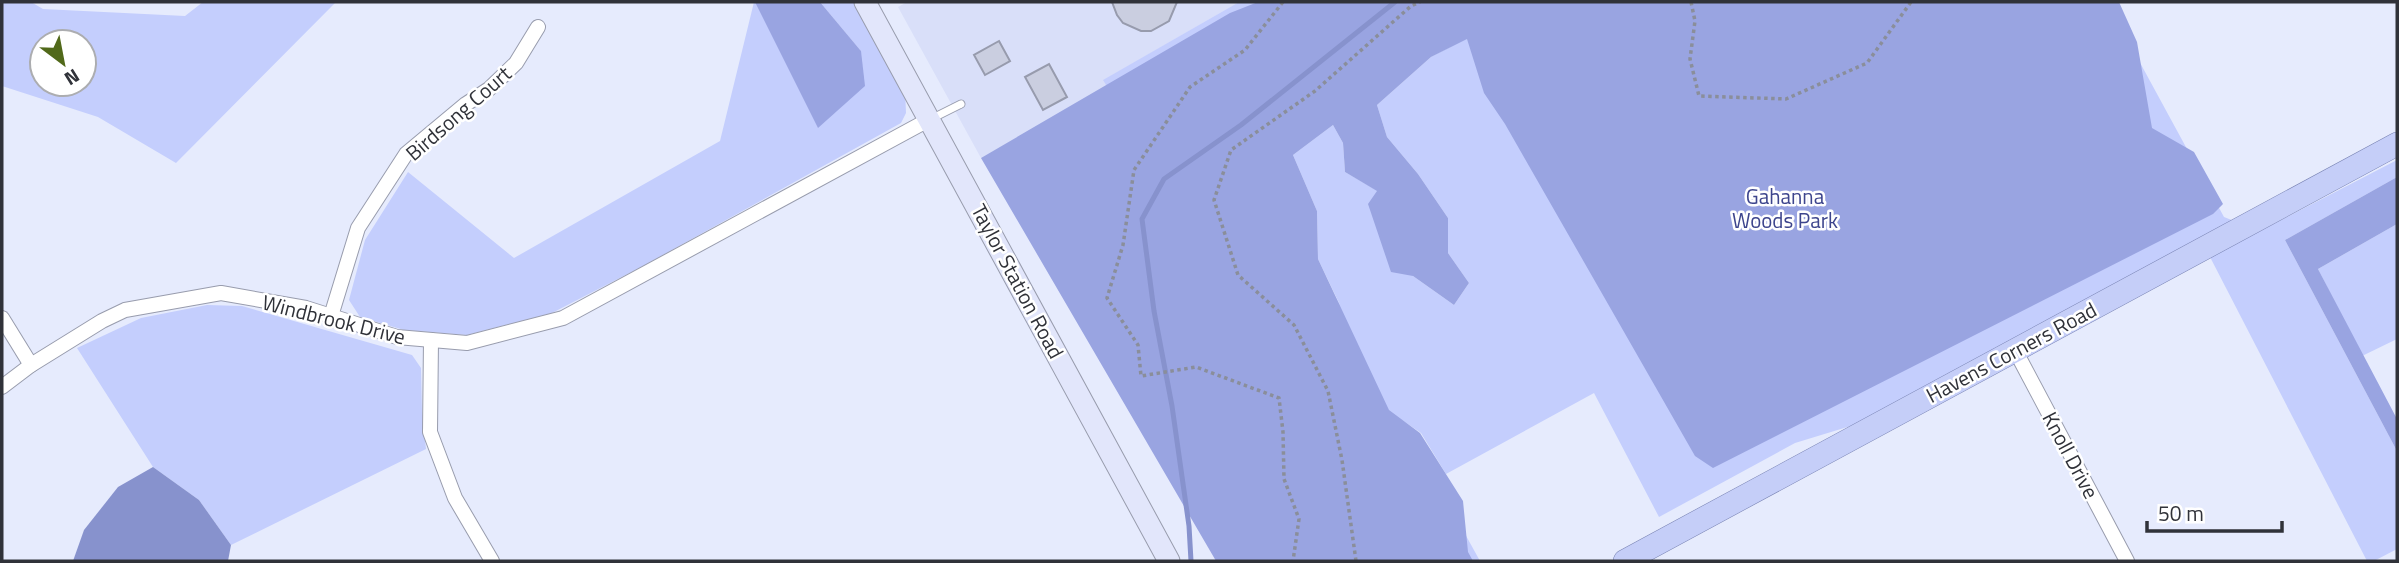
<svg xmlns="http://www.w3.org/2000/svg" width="2399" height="563" viewBox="0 0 2399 563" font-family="'Titillium Web',sans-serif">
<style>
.built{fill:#d9dff9}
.green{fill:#c4cefd;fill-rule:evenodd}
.forest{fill:#99a4e1}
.water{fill:#8792cd}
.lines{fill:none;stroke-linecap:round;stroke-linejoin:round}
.stream{stroke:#8792cd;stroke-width:5}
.building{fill:#cacee0;stroke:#979bad;stroke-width:2}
.service-casing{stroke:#989cad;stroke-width:9}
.minor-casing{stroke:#989cad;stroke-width:16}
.secondary-casing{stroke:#989cad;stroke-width:23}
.primary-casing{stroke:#7882b2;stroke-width:24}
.path{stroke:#8a8e9a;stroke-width:3.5;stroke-dasharray:3.5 3.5;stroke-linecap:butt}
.service{stroke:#fff;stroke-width:7}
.minor{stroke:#fff;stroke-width:14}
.secondary{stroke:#e2e6fb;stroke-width:21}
.primary{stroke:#c5cef8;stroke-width:23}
.labels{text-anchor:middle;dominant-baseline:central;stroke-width:5;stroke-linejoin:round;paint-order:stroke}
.street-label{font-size:21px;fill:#303239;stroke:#fff}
.park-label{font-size:21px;fill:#3d458d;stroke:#fff}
</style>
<rect width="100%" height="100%" fill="#e6ebfd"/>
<polygon class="built" points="907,2 1239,2 1104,80 1108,88 981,158 898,7"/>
<g class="green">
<path d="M2,2H31L43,9L185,16L203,2H336L176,163L98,117L2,86ZM84,42V84H42V42Z"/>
<polygon points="754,2 861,51 820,2 856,2 905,89 906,113 901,123 643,266 552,313 467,335 404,330 360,317 349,300 365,240 408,172 514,258 720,141"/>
<path d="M1239,2H2107L2224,217L2234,221L1867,421L1795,443L1659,517L1594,393L1446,474L1421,433L1402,420L1480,561H1220L1108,88L1103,80ZM1444,36L1450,47L1431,57L1377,105L1387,137L1418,174L1448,218V253L1469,283L1454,305L1413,276L1378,191L1345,172L1343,143L1333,125L1293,155L1317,211L1318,259L1340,305L1257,157Z"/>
<polygon points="2397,160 2397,177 2285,240 2397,451 2397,549 2374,561 2367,561 2210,257"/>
<polygon points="2397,224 2397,339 2362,356 2318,269"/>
<polygon points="207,305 242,306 412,355 421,368 422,413 426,449 231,545 199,500 153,467 77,348 141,318"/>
</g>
<g class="forest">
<polygon points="755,2 820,2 861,51 865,86 818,128"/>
<polygon points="1258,2 2119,2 2137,42 2152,128 2194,152 2223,204 2213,214 1713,468 1695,456 1505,124 1484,93 1467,39 1431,57 1377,105 1387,137 1418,174 1448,218 1448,253 1469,283 1454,305 1413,276 1391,272 1368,204 1377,191 1345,172 1343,143 1333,125 1293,155 1317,211 1318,259 1389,410 1420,433 1463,501 1468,552 1473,561 1216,561 981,158 1230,13"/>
<polygon points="2397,177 2397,224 2318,269 2397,419 2397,451 2285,240"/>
</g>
<polygon class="water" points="153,467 199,500 231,545 228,561 73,561 84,530 118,487"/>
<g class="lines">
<polyline class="stream" points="1191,561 1189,526 1172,406 1154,311 1142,219 1164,179 1241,125 1395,2"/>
</g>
<g class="building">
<polygon points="1112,2 1177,2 1169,21 1151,31 1141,31 1123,23 1117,15"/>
<polygon points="999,41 1010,61 985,75 974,55"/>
<polygon points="1049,64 1067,97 1043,110 1025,77"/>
</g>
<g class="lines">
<g class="service-casing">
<polyline id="service" points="931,119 961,104"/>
</g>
<g class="minor-casing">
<g id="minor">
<polyline points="331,316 358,228 406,154 466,104 489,89 516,63 538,27"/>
<polyline points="2,318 31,365"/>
<polyline points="431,340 430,432 455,498 492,561"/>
<polyline points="2015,350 2127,561"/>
<polyline points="2,387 31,365 102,321 125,310 221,293 306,308 397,337 467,343 563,318 930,119"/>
</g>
</g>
<g class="secondary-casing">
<polyline id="secondary" points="865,2 1169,561"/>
</g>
<g class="primary-casing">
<polyline id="primary" points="1625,561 2397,144"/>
</g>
<g class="path">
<polyline points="1283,2 1245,50 1190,87 1134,170 1123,245 1107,298 1138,345 1141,376 1196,367 1279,398 1283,432 1284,479 1299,519 1293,561"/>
<polyline points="1691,2 1695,21 1690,59 1699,96 1786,99 1867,63 1911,2"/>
<polyline points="1356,561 1342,460 1328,391 1294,325 1238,275 1214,200 1231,150 1315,91 1411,6 1420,2"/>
</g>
<use href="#service" class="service"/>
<use href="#minor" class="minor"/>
<use href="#secondary" class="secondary"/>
<use href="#primary" class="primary"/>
</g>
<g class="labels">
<g class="street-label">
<text transform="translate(458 113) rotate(-41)">Birdsong Court</text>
<text transform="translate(1018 281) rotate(62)">Taylor Station Road</text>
<text transform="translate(334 319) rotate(14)">Windbrook Drive</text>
<text transform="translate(2011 352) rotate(-28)">Havens Corners Road</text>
<text transform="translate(2071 455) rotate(62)">Knoll Drive</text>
</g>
<g class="park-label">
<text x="1785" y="196">Gahanna<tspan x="1785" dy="24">Woods Park</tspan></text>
</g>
</g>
<rect width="2399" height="563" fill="none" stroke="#303239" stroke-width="7"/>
<g transform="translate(63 63) rotate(148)"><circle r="33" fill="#ffffff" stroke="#acadb0" stroke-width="2"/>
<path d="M0-5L12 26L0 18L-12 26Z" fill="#51691a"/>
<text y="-10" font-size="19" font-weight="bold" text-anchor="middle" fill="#303239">N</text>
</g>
<path d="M2147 521v10h135v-10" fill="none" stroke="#303239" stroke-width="3.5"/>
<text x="2158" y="521" font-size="21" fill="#303239" stroke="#ffffff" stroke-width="5" paint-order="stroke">50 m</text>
</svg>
